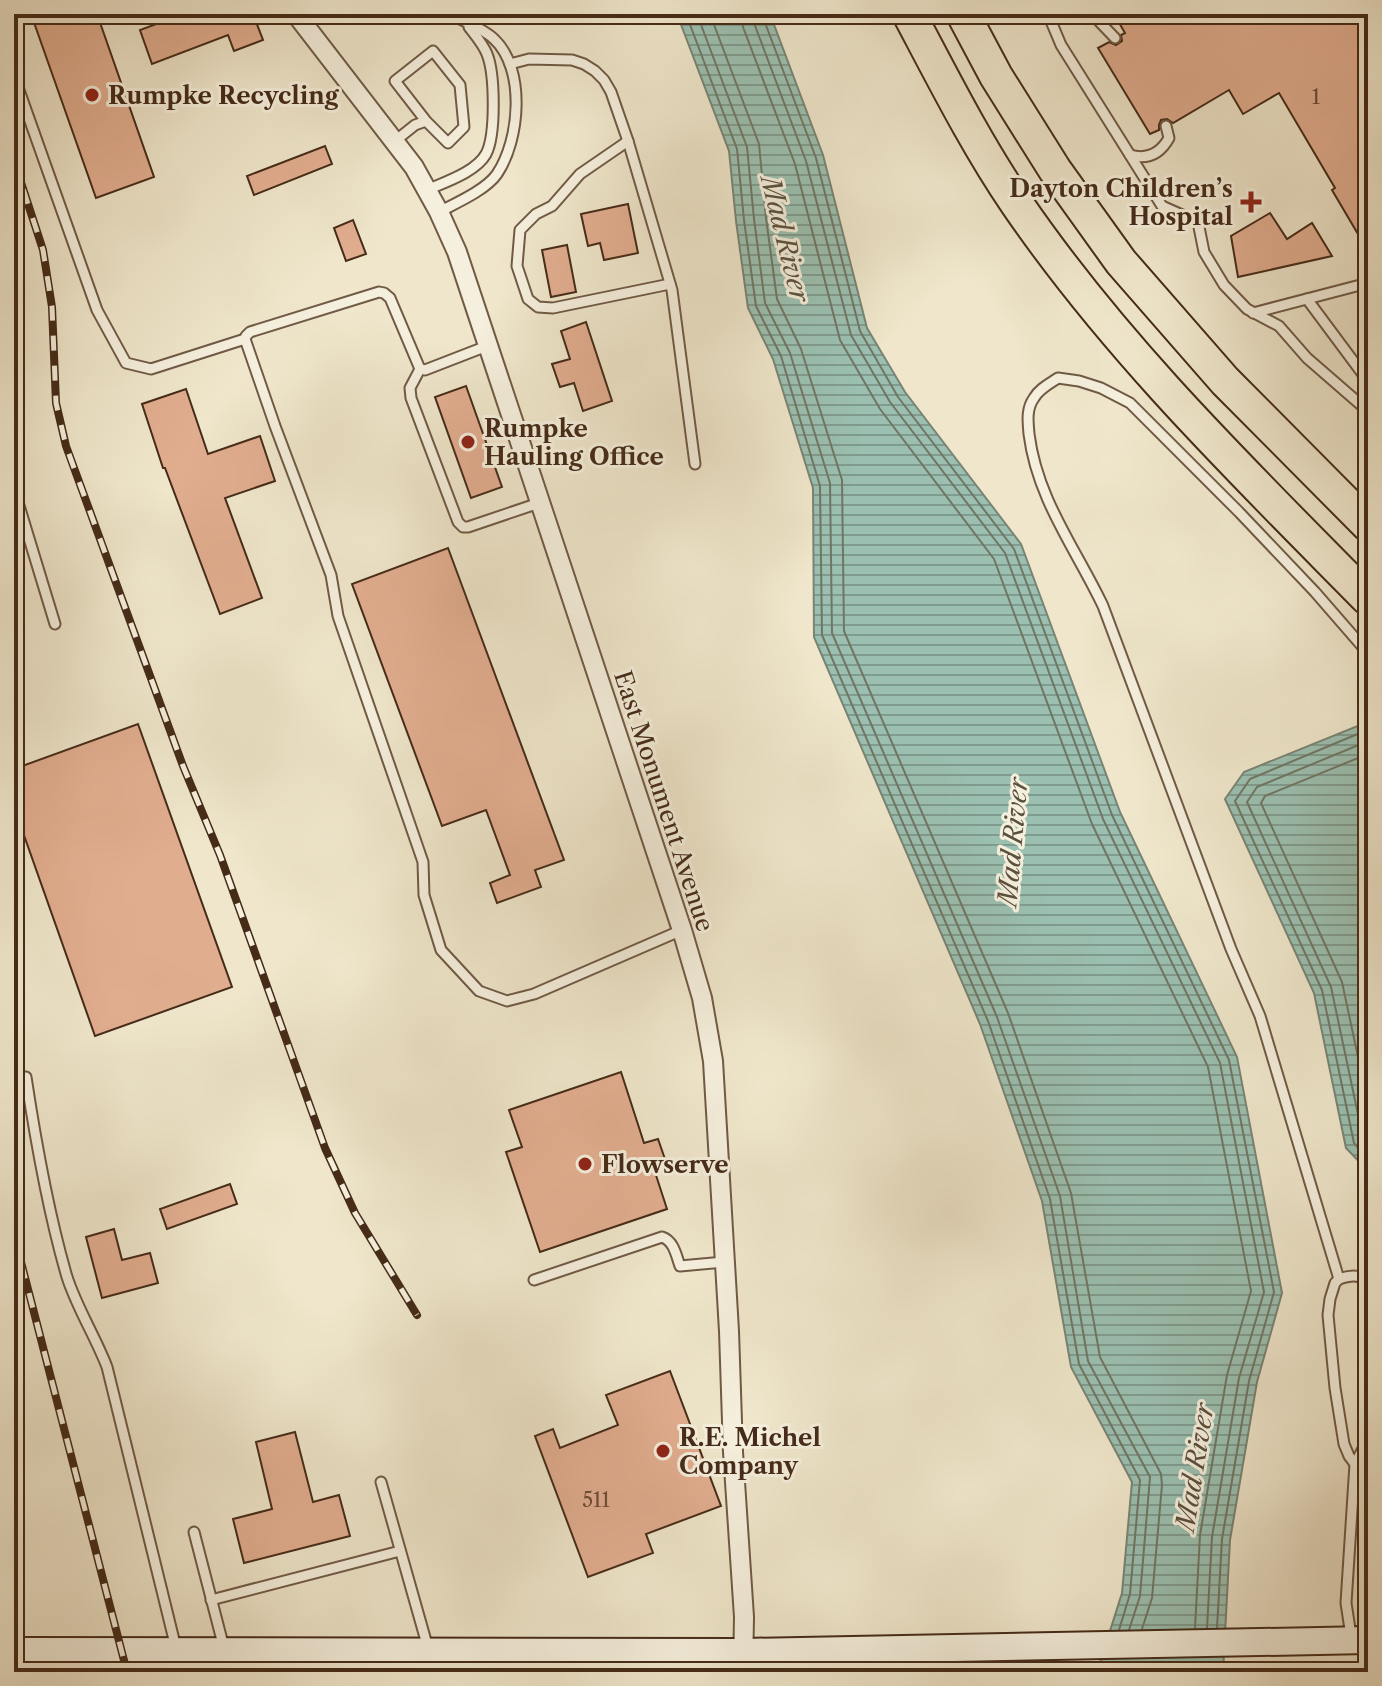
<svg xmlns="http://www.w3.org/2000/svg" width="1382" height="1686" viewBox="0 0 1382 1686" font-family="'Libre Caslon Text',serif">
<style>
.water{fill:url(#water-rules);stroke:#798474;stroke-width:2}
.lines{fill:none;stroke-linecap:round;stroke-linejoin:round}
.shore{stroke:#707664;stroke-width:2}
.building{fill:#e1ad8f;stroke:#452b18;stroke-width:2}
.lane-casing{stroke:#705a45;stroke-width:13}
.street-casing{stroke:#705a45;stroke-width:22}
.secondary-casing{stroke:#452b18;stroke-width:30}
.highway-casing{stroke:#452b18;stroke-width:36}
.lane{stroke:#f5efdd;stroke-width:9}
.street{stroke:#f5efdd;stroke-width:18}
.secondary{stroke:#f5efdd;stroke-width:26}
.highway{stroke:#efe6cb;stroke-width:32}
.rail-casing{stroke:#452b18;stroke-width:8}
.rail{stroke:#f5efdd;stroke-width:5;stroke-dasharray:15;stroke-linecap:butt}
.poi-dot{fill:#8f2418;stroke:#f5efdd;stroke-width:3}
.labels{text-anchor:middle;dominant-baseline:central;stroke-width:6;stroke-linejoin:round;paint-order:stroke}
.number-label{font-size:20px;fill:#6c4c36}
.poi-label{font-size:24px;font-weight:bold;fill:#452b18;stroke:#f5efdd;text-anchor:start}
.street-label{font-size:24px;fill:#452b18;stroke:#f5efdd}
.water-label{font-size:26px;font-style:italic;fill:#5a503e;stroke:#f5efdd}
</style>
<defs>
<pattern id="water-rules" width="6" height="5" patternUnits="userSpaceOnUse" patternTransform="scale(2)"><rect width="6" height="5" fill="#9bc0b1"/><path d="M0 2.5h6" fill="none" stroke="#809c8f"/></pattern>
</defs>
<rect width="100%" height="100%" fill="#efe6cb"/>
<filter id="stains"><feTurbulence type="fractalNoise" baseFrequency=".0025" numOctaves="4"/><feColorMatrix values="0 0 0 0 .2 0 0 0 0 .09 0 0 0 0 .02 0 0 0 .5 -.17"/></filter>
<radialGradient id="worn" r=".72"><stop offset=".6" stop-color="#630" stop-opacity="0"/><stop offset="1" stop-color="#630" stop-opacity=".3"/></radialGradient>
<g class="water">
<polygon points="677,14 770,14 823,155 867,328 905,392 1021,544 1120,812 1237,1057 1282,1293 1257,1382 1230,1540 1223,1672 1097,1672 1122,1593 1132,1482 1071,1367 1042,1201 980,1024 814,637 813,488 773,359 748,308 736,221 729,151"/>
<polygon points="1360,725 1368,726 1368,1171 1346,1148 1314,993 1225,799 1244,772"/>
</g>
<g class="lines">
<g class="shore">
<polyline points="686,14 737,149 744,220 756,306 781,356 820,486 822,635 988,1021 1050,1199 1079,1364 1140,1480 1130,1594 1119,1630"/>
<polyline points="697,14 747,147 754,219 765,303 790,353 830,483 832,633 997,1017 1060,1196 1088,1361 1150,1477 1140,1596 1129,1630"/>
<polyline points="710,14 759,144 766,218 777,299 801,349 842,480 844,631 1008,1013 1071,1193 1100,1357 1161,1474 1162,1485 1152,1598 1142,1629"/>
<polyline points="741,14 743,27 795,164 840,340 880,409 994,559 1092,824 1208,1067 1251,1291 1227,1375 1200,1535 1195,1628"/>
<polyline points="753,14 754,23 806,161 851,335 890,402 1005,553 1103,819 1220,1063 1264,1292 1239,1378 1212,1537 1207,1628"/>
<polyline points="763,14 764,20 816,158 860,331 898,397 1014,549 1112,815 1229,1060 1274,1292 1249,1381 1222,1539 1217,1628"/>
<polyline points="1368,733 1360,733 1250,779 1235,801 1322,990 1354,1143 1368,1159"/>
<polyline points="1368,744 1361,744 1257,787 1247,802 1331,987 1363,1138 1368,1145"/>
<polyline points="1368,756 1363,756 1265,796 1261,803 1342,982 1368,1104"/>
</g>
</g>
<g class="building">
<polygon points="31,14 97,14 154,177 96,198"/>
<polygon points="183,14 253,14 263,40 234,51 228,35 152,64 140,30"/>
<polygon points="1114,14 1368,14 1368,251 1332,190 1335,188 1279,93 1243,114 1229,90 1173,123 1167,119 1161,120 1159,125 1159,130 1150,134 1098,48 1109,42 1116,45 1122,41 1121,35 1125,33"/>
<polygon points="325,146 332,164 254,195 247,176"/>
<polygon points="628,204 638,253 604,260 600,243 588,246 581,214"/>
<polygon points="1270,213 1287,239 1312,223 1332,256 1238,277 1231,236"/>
<polygon points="353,220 366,254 346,261 334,228"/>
<polygon points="567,245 576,292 551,297 542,250"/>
<polygon points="586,322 612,401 583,411 574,383 560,387 552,364 570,359 561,331"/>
<polygon points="466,386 502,487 471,498 435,397"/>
<polygon points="186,389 208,454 260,436 275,481 225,498 262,598 220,614 165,468 163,468 142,404"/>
<polygon points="448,548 564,860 535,870 541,887 497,903 490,883 510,875 486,810 442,826 352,584"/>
<polygon points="138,724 232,987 95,1036 14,807 14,769"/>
<polygon points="621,1072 644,1143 658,1139 666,1162 653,1166 667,1209 540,1252 506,1152 522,1147 509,1110"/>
<polygon points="230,1184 237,1204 167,1229 160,1209"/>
<polygon points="114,1229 122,1260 150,1253 158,1283 102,1298 86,1237"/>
<polygon points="670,1371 721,1506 646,1534 653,1553 588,1577 535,1436 553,1429 560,1448 618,1425 606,1395"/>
<polygon points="295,1432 313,1502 339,1495 350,1536 244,1563 233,1519 272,1509 256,1442"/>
</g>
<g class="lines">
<g class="lane-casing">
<g id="lane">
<polyline points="1048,14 1061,45 1162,206 1198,222 1204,252 1224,285 1247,309 1279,326 1307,358 1368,411"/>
<polyline points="1092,14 1115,38"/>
<polyline points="510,64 529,59 572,60 584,64 595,71 604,80 611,92 628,141 672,290 695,464"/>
<polyline points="14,76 97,310 126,363 151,369 245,339"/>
<polyline points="395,141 415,125 426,121 448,143 464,127 460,85 433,51 395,81 426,121"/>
<polyline points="628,141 580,174 552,206 536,214 520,230 517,266 528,299 538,307 553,308 670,284"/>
<path d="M1130,155C1147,160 1160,154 1169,138L1166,126"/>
<path d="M427,190C445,182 476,172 486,154C496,135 495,74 487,54C483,44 475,35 469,27"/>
<path d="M439,212C456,203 486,190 497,174C520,140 526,69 494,39C484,29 463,21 450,14"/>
<polyline points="1307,299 1368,381"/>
<polyline points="1253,313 1368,283"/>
<polyline points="487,346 425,370 420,369 390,298 384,293 379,292 250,332 246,336 245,339 275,426 331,575 338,616 423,862 424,895 441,950 479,991 507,1001 534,994 682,930"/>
<polyline points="420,369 410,388 411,398 458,522 463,527 468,527 539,503"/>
<polyline points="14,489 55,624"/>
<path d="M26,1077C36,1143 48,1212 67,1277C77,1308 95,1336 107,1367L176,1648"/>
<path d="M1339,1279C1350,1275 1357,1275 1368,1279"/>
<path d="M534,1280L662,1237C674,1241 676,1255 680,1266L724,1262"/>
<path d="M1355,1464L1349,1456L1344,1444L1335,1388L1328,1315L1330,1299L1335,1283L1339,1279L1260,1016L1231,949L1103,606C1076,549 1037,499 1029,434C1028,422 1026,409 1034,398C1039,389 1049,384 1058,378L1079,381L1101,388L1130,403L1239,512L1315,592L1368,653"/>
<polyline points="381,1482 428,1648"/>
<polyline points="194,1532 224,1648"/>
<polyline points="211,1600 400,1551"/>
<polyline points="1351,1636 1346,1603 1355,1464 1368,1439"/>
<polyline points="360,1655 363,1672"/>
<polyline points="642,1655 642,1672"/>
</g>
</g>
<g class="street-casing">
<polyline id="street" points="296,14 414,167 439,212 457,252 682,930 702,998 713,1061 729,1331 733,1452 744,1617 743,1672"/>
</g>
<g class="secondary-casing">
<polyline id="secondary" points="14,1651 744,1652 1368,1640"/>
</g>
<g class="highway-casing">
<g id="highway">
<path d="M909,14C943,78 976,144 1017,204C1117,350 1245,474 1368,599"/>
<polyline points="963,14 996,76 1055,170 1121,262 1225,381 1368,525"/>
</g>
</g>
<use href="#lane" class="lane"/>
<use href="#street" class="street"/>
<use href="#secondary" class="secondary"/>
<use href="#highway" class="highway"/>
<g class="rail-casing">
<g id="rail">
<polyline points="14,161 43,250 52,307 56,403 66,446 183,766 220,855 325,1148 355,1213 417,1315"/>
<polyline points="14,1235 127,1672"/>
</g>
</g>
<use href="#rail" class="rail"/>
</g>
<g class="poi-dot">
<circle cx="92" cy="95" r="8"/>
<path d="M1247 190h8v8h8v8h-8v8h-8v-8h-8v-8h8z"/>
<circle cx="468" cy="442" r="8"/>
<circle cx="585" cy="1164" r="8"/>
<circle cx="663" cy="1451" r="8"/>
</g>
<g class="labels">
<g class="number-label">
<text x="1316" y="97">1</text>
<text x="596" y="1500">511</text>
</g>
<g class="poi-label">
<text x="108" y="95">Rumpke Recycling</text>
<text x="1233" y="188" text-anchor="end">Dayton Children’s<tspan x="1233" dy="28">Hospital</tspan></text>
<text x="484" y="428">Rumpke<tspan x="484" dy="28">Hauling Office</tspan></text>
<text x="601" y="1164">Flowserve</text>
<text x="679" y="1437">R.E. Michel<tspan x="679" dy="28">Company</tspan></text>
</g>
<g class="street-label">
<text transform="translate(664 801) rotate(72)">East Monument Avenue</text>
</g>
<g class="water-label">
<text transform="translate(785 239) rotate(76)">Mad River</text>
<text transform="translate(1013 842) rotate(-85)">Mad River</text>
<text transform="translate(1195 1467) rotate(-81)">Mad River</text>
</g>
</g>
<rect width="1382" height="1686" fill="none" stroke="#efe6cb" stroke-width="48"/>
<rect x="16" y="16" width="1350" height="1654" fill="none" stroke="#452b18" stroke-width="4"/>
<rect x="24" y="24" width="1334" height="1638" fill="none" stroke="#452b18" stroke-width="2"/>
<rect width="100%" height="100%" filter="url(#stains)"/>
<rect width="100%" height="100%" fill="url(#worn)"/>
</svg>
